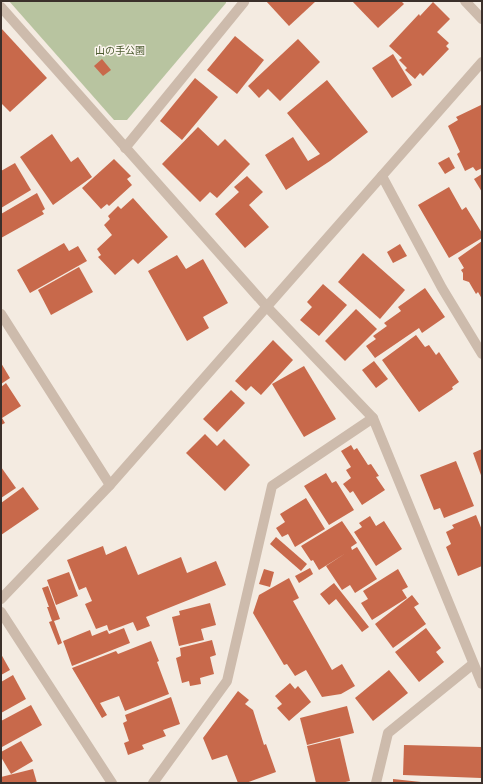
<svg xmlns="http://www.w3.org/2000/svg" width="483" height="784" viewBox="0 0 483 784" font-family="Overpass,'Noto Sans JP',sans-serif">
<style>
.green{fill:#b8c4a0}
.building{fill:#c8694b}
.lines{fill:none;stroke-linecap:round;stroke-linejoin:round}
.minor{stroke:#cdbbac;stroke-width:10}
.labels{text-anchor:middle;dominant-baseline:central;stroke-width:3;stroke-linejoin:round;paint-order:stroke}
.park-label{font-size:10px;fill:#4a5a2e;stroke:#fbf5ee}
</style>
<rect width="100%" height="100%" fill="#f4ebe1"/>
<polygon class="green" points="9,1 226,1 226,3 127,120 114,120"/>
<g class="building">
<polygon points="266,1 316,1 289,26"/>
<polygon points="352,1 401,1 404,4 378,28"/>
<polygon points="433,2 450,19 437,32 449,43 446,46 449,49 423,76 420,73 415,79 405,70 407,68 399,60 402,58 389,46 419,14 420,16"/>
<polygon points="1,28 47,78 10,112 1,103"/>
<polygon points="235,36 264,60 237,94 207,70"/>
<polygon points="298,39 320,62 280,101 268,89 259,98 248,86"/>
<polygon points="393,54 412,85 392,98 372,68"/>
<polygon points="102,59 111,70 103,76 94,66"/>
<polygon points="195,78 218,97 182,140 160,121"/>
<polygon points="327,80 368,132 330,161 286,190 265,155 293,137 308,161 320,154 287,113"/>
<polygon points="481,105 482,168 476,171 473,167 465,171 457,154 460,152 448,126 458,120 456,117"/>
<polygon points="198,127 218,146 225,139 250,164 217,198 210,192 200,202 162,164"/>
<polygon points="52,134 71,162 78,157 92,177 53,205 20,157"/>
<polygon points="449,157 455,168 445,174 438,163"/>
<polygon points="114,159 131,176 127,179 132,185 109,206 107,204 101,209 82,188"/>
<polygon points="15,163 31,190 1,208 1,171"/>
<polygon points="482,174 482,192 474,179"/>
<polygon points="247,176 263,192 249,205 269,227 245,248 215,214 239,192 234,187"/>
<polygon points="449,187 462,210 466,207 482,233 482,238 449,258 418,205"/>
<polygon points="37,193 45,209 42,211 44,214 1,238 1,214"/>
<polygon points="133,198 168,237 138,264 133,259 115,275 98,257 101,255 97,249 112,235 104,225 110,219 108,216 118,206 121,209"/>
<polygon points="482,241 482,299 478,292 476,294 469,282 463,280 463,273 461,270 464,268 458,258"/>
<polygon points="64,243 69,251 78,246 87,261 30,293 17,270"/>
<polygon points="400,244 407,256 393,263 387,252"/>
<polygon points="363,253 405,290 380,319 338,282"/>
<polygon points="177,255 186,269 203,259 228,303 203,317 209,328 187,341 148,271"/>
<polygon points="79,267 93,292 51,315 38,290"/>
<polygon points="323,284 347,305 319,336 300,320 312,307 307,302"/>
<polygon points="425,288 445,317 422,333 419,328 375,358 366,346 376,339 373,336 387,326 384,323 401,311 398,307"/>
<polygon points="356,309 377,329 345,361 325,341"/>
<polygon points="416,335 425,347 429,345 436,355 439,352 459,382 452,387 453,389 419,412 382,360"/>
<polygon points="273,340 293,360 261,395 251,386 246,391 235,381"/>
<polygon points="374,361 388,379 376,388 362,370"/>
<polygon points="1,363 10,378 1,384"/>
<polygon points="304,366 336,419 304,437 272,384"/>
<polygon points="6,383 21,406 2,418 5,423 1,425 1,387"/>
<polygon points="231,390 245,403 217,432 203,419"/>
<polygon points="205,434 217,446 224,439 250,465 225,491 186,453"/>
<polygon points="351,445 354,450 357,448 368,465 371,464 379,476 376,477 385,490 362,505 353,491 350,493 343,484 351,478 346,470 351,467 341,451"/>
<polygon points="482,449 482,478 473,453"/>
<polygon points="456,461 474,506 444,518 440,508 434,510 420,475"/>
<polygon points="1,467 16,488 1,498"/>
<polygon points="326,473 332,483 336,481 354,510 329,525 304,486"/>
<polygon points="23,487 39,509 1,535 1,503"/>
<polygon points="306,498 325,529 295,547 288,534 282,537 276,528 285,522 280,514"/>
<polygon points="476,515 482,530 482,566 458,576 446,547 451,544 446,532 454,528 452,525"/>
<polygon points="370,516 376,526 384,521 402,549 376,566 354,532 362,527 359,523"/>
<polygon points="342,521 357,543 351,547 352,550 357,547 377,579 355,593 350,585 342,590 326,566 346,553 319,570 313,560 311,561 301,546"/>
<polygon points="276,537 307,564 301,571 270,544"/>
<polygon points="103,546 106,555 126,546 138,575 181,557 187,573 216,561 226,585 146,617 150,626 137,631 133,622 109,631 107,625 96,629 85,604 92,601 86,587 79,590 67,560"/>
<polygon points="310,568 313,574 299,583 295,576"/>
<polygon points="264,569 274,572 270,587 259,584"/>
<polygon points="398,569 408,587 402,590 407,598 372,620 361,603 368,599 363,591"/>
<polygon points="69,572 78,596 56,605 47,580"/>
<polygon points="289,578 299,598 293,601 332,670 342,664 355,686 341,694 322,697 306,670 295,676 287,664 284,665 253,613 259,595"/>
<polygon points="334,583 369,627 362,632 336,599 329,605 320,594"/>
<polygon points="48,586 60,619 54,621 62,643 58,645 49,622 52,621 47,607 49,607 42,588"/>
<polygon points="412,595 419,604 414,607 426,624 393,648 375,624"/>
<polygon points="210,603 216,625 201,629 204,640 179,646 172,617 180,615 179,611"/>
<polygon points="124,628 130,643 72,666 63,641 90,630 92,636 107,630 109,634"/>
<polygon points="426,628 441,648 436,652 444,662 419,682 395,652"/>
<polygon points="212,640 216,655 210,657 214,674 200,678 201,684 190,686 189,681 182,683 176,658 181,656 180,648"/>
<polygon points="151,641 159,661 157,662 169,694 125,711 119,696 100,703 107,715 102,718 72,668 116,651 118,654"/>
<polygon points="1,654 10,670 1,675"/>
<polygon points="389,670 408,693 373,721 355,698"/>
<polygon points="13,675 26,699 1,713 1,682"/>
<polygon points="290,683 295,689 298,686 311,702 289,721 277,708 282,704 275,696"/>
<polygon points="238,691 249,700 245,704 253,710 264,745 266,744 276,772 246,783 238,783 227,755 212,760 203,738"/>
<polygon points="171,697 180,724 163,730 166,736 142,745 144,749 128,755 124,743 129,741 123,723 127,721 125,715"/>
<polygon points="31,705 42,725 2,747 1,721"/>
<polygon points="347,706 354,733 307,745 300,718"/>
<polygon points="340,738 350,781 341,783 316,783 307,746"/>
<polygon points="21,741 33,761 11,774 1,757 1,752"/>
<polygon points="404,745 482,747 481,778 403,775"/>
<polygon points="33,769 37,783 1,783 1,777"/>
<polygon points="393,779 421,782 421,783 393,783"/>
</g>
<g class="lines">
<g class="minor">
<polyline points="465,1 482,19"/>
<polyline points="1,7 267,307 373,418 482,684"/>
<polyline points="125,148 244,2 243,1"/>
<polyline points="382,176 442,288 482,354"/>
<polyline points="1,314 110,485"/>
<polyline points="1,599 110,485 482,62"/>
<polyline points="1,612 112,783"/>
<polyline points="153,783 227,681 272,486 373,418"/>
<polyline points="376,783 388,733 473,664"/>
</g>
</g>
<g class="labels">
<g class="park-label">
<text x="120" y="51">山の手公園</text>
</g>
</g>
<rect width="483" height="784" fill="none" stroke="#3b302b" stroke-width="4"/>
</svg>
